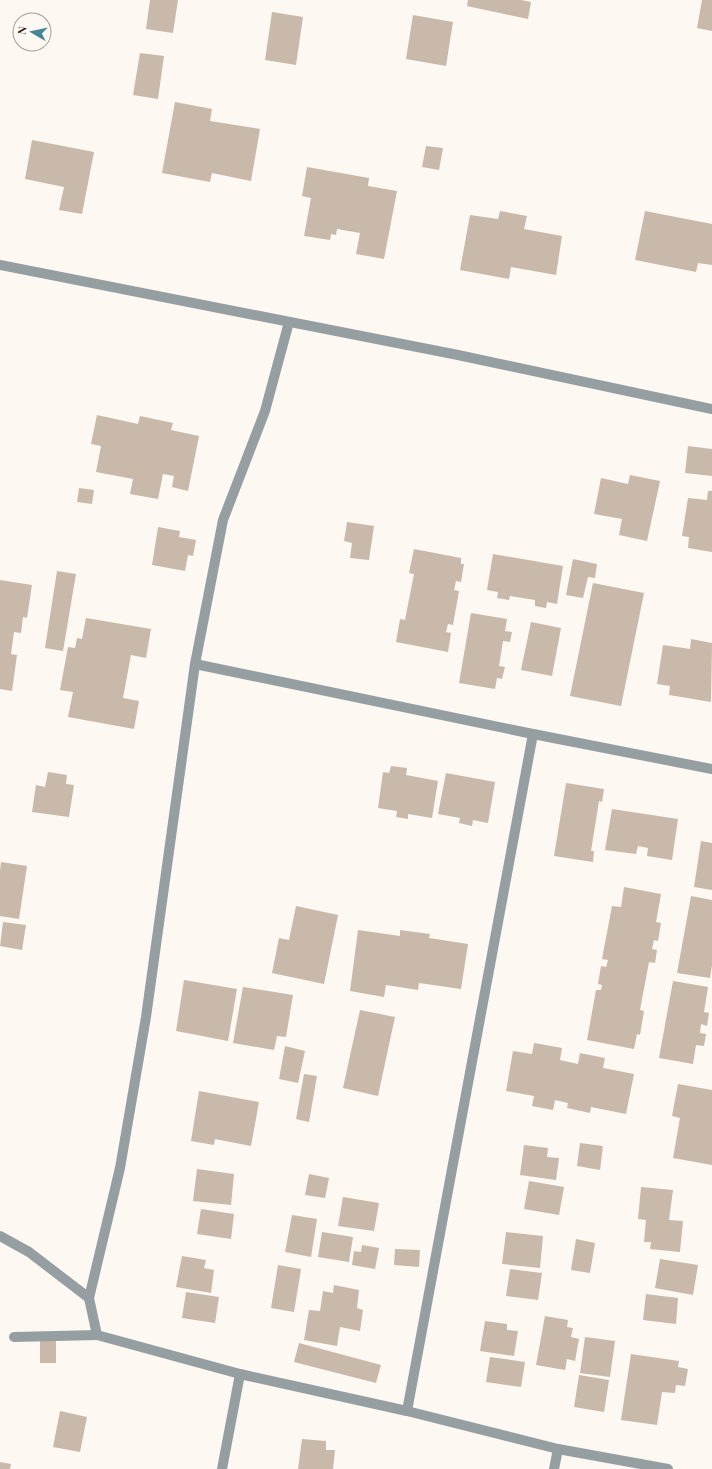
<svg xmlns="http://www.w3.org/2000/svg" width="712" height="1469" viewBox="0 0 712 1469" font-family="'Playfair Display',serif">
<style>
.building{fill:#c8b9aa}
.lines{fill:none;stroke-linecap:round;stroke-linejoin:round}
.lane{stroke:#959fa2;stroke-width:10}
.street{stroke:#959fa2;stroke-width:10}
</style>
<rect width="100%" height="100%" fill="#fef8f2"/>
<g class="building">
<polygon points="150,0 178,0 173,33 146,29"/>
<polygon points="468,0 521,0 531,2 528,19 467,6"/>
<polygon points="702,0 712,0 712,31 697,28"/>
<polygon points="272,12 303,17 296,65 265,60"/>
<polygon points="413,15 453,22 446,66 406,59"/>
<polygon points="140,53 164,56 158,99 133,95"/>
<polygon points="175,102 212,109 210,121 260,129 251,181 212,173 210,182 162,173"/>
<polygon points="32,140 94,152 82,214 59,210 64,187 25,179"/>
<polygon points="426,146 443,148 439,170 422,167"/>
<polygon points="307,167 369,178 368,186 397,191 384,259 356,254 360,233 337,229 336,235 331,234 330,240 304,236 311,198 302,196"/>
<polygon points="500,211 527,216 524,229 562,236 556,275 511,267 509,279 460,270 470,215 498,219"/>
<polygon points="645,211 712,224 712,265 698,263 696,272 635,260"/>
<polygon points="97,415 138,424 140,416 173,423 171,430 199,436 188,491 172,487 174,476 163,474 158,499 130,494 133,479 96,472 101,446 91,444"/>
<polygon points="688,446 712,449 712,476 685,473"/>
<polygon points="630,475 660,481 647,541 619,535 622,519 594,514 601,478 628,484"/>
<polygon points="79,488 94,490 92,504 77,502"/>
<polygon points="708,491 712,491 712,552 688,548 689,537 682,536 688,498 707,500"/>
<polygon points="347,522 374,526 369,560 350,558 352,543 344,541"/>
<polygon points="158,527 180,531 179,537 196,540 193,556 188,555 185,571 152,565"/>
<polygon points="414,549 461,558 461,564 464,564 461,582 456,581 454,590 459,591 453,625 448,624 446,632 451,633 448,652 396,642 400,619 405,620 414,574 409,573"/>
<polygon points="493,554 563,566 557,604 547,602 546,608 535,606 535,600 510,596 509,600 497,598 498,592 487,590"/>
<polygon points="573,559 597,564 595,578 588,577 583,598 566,595"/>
<polygon points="57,571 76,574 63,651 45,648"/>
<polygon points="0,580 32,585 27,618 23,617 21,633 14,632 11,654 17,655 12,691 0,689"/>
<polygon points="593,583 644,593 621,706 570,696"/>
<polygon points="471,613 507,619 505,631 512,632 510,642 503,641 499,666 505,667 502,679 497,678 495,689 459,683"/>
<polygon points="86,618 151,629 146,658 131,655 123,698 139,701 134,729 68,717 73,692 60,690 68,647 75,648 77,638 82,639"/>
<polygon points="531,622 561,628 552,676 521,670"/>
<polygon points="691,639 712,643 711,702 669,695 670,686 657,684 663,645 690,649"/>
<polygon points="391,766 407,768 406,775 438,781 432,818 408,814 408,819 396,817 397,811 378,808 383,772 389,773"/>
<polygon points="48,772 67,775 66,784 74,785 69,817 32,812 36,785 45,787"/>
<polygon points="446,773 495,782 488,823 473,820 472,826 459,823 460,818 438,814"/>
<polygon points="566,783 604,789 602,802 599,801 591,851 594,851 593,862 554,856"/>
<polygon points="612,809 678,819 672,860 647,856 648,848 638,846 636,854 605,850"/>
<polygon points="701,841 712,843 712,890 694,887"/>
<polygon points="1,862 27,866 19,919 0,916 0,871"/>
<polygon points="624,887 661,894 656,922 661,923 658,941 654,940 652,949 657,950 655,963 649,962 640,1010 644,1011 640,1035 637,1034 634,1049 587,1040 596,990 601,990 602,985 598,984 601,966 606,967 608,960 602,959 612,906 621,907"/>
<polygon points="691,896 712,900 712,965 710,978 677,973"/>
<polygon points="296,906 338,915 324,984 272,973 279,938 289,940"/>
<polygon points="3,922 26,925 22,950 0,946"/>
<polygon points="358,930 400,936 400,930 430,934 429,938 468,944 461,989 419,983 418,990 386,985 384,997 350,991"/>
<polygon points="184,980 237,989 228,1041 176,1031"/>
<polygon points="673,981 708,987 704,1012 709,1013 707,1026 701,1024 700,1033 706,1034 704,1046 696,1045 693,1064 659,1058"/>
<polygon points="243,987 293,995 286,1037 277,1036 274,1050 233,1043"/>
<polygon points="360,1010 395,1017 378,1096 343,1088"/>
<polygon points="534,1043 562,1048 560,1060 578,1064 580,1053 605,1058 603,1068 634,1074 626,1114 591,1107 590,1113 567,1108 568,1103 555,1100 553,1110 532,1106 534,1096 506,1091 513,1051 532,1054"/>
<polygon points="285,1046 305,1051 298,1083 279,1079"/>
<polygon points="304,1074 317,1076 309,1122 296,1119"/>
<polygon points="678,1084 712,1090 712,1165 673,1158 680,1118 672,1116"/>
<polygon points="199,1091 259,1102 251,1146 215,1139 214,1145 191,1141"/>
<polygon points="580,1143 603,1146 600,1170 577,1166"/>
<polygon points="524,1145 548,1148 547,1157 559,1158 556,1180 520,1175"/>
<polygon points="197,1169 234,1174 231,1205 193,1201"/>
<polygon points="309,1174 329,1178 325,1198 305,1195"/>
<polygon points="529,1181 564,1187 559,1215 524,1209"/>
<polygon points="641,1187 673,1190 669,1220 683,1221 680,1252 650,1249 651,1242 644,1242 646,1220 638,1219"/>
<polygon points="343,1197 379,1203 374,1231 338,1226"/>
<polygon points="201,1209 234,1214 231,1239 197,1234"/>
<polygon points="292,1215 317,1219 311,1257 285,1252"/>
<polygon points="322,1232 353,1237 349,1262 318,1257"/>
<polygon points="506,1232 543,1236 540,1268 502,1264"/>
<polygon points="576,1239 595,1243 590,1273 571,1270"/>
<polygon points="362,1245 379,1248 375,1269 352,1265 354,1251 361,1252"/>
<polygon points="395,1249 420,1250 419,1267 394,1265"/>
<polygon points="182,1256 206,1260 204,1268 214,1270 211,1293 176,1287"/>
<polygon points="660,1259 698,1265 693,1295 655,1288"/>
<polygon points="278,1265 301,1269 294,1312 271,1308"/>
<polygon points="510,1269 542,1273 538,1300 506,1296"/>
<polygon points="334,1285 359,1290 357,1308 363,1310 360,1331 340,1327 337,1346 304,1340 309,1310 320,1311 323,1291 333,1293"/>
<polygon points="186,1292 219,1297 215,1323 182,1318"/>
<polygon points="646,1294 678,1298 676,1324 643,1320"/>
<polygon points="545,1316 568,1320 567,1327 573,1328 571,1337 579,1339 575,1361 567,1359 565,1370 536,1365"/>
<polygon points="485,1321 507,1324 507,1330 518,1331 514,1356 480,1351"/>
<polygon points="585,1337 615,1341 610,1377 580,1373"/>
<rect x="40" y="1341" width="16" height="22"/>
<polygon points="299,1343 381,1365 376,1383 294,1362"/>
<polygon points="631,1354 679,1361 678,1367 688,1369 685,1386 676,1385 675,1393 662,1392 657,1425 621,1420"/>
<polygon points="490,1357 525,1362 521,1387 486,1382"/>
<polygon points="579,1375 609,1380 604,1412 574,1407"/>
<polygon points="60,1411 87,1417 80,1452 53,1447"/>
<polygon points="302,1439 326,1441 326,1450 335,1450 333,1469 298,1469"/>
<polygon points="0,1462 11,1464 10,1469 0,1469"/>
</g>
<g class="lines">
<polyline class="lane" points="14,1337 97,1335"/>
<g class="street">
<polyline points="0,265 458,355 712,409"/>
<polyline points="289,322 265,411 223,520 195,664 146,1017 120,1168 89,1298 97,1335 240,1374 407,1411 558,1449 668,1469"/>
<polyline points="195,664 533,734 712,769"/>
<polyline points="0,1236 29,1252 89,1298"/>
<polyline points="407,1411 533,734"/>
<polyline points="222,1469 240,1374"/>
<polyline points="554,1469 558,1449"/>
</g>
</g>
<g transform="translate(32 32) rotate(279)"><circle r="19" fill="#fef8f2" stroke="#a39e98"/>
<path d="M0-3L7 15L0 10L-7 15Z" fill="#458799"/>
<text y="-6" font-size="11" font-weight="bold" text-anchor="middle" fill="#1b1610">N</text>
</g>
</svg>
